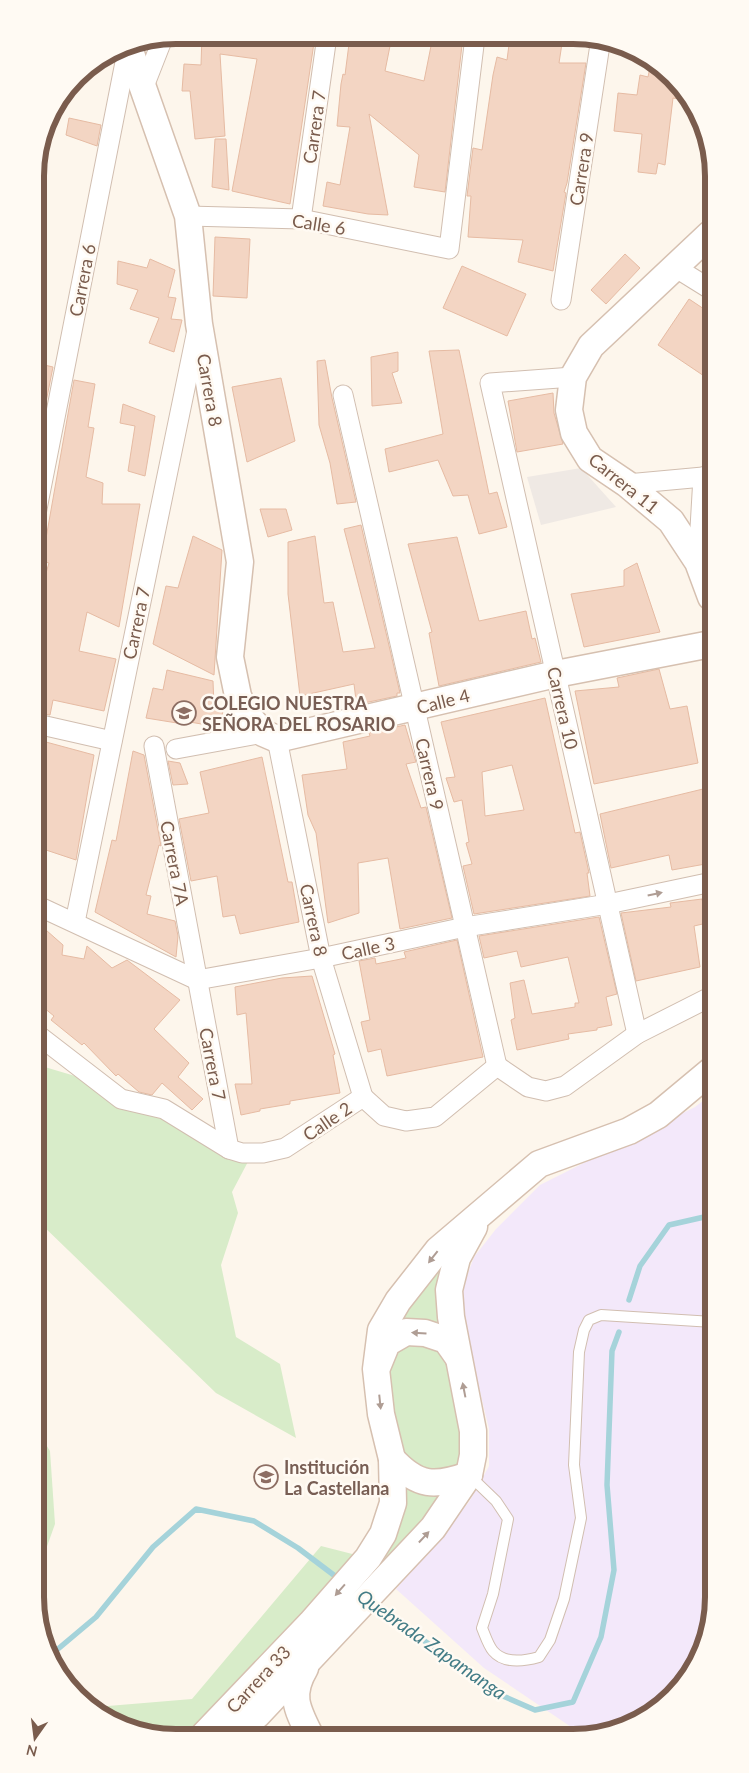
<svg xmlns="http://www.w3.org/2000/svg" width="749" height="1773" viewBox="0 0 749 1773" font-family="Lato,sans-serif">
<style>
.industrial{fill:#efe9e4}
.education{fill:#f3e8fa}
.green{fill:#d8ecc9}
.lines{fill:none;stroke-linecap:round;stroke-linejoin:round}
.stream{stroke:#a5d3da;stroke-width:5.5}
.building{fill:#f3d5c3;stroke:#e6bba3;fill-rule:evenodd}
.lane-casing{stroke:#d1beb0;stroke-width:12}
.street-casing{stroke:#d1beb0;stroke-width:21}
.secondary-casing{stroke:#d6c0b0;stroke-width:29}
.lane{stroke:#fff;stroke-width:10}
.street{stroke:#fff;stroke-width:19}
.secondary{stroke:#fff;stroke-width:26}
.oneway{fill:#af9d94}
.labels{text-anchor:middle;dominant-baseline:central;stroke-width:5;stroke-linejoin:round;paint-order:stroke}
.street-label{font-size:18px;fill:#7a5c4d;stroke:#fffaf3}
.education-label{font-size:18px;font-weight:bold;fill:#785e54;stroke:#fffaf3;text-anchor:start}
.water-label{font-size:19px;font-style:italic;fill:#437c86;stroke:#fffaf3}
.rim{fill:none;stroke:#7a5c4d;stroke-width:6}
</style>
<rect width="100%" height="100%" fill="#fdf6ec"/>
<polygon class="industrial" points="581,468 616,507 541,525 527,477"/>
<polygon class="education" points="712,1094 714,1606 703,1651 679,1690 609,1733 580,1733 484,1668 396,1589 469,1502 489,1466 489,1429 463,1321 463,1287 474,1257 496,1229 540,1185 695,1107"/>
<g class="green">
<polygon points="38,1065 139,1095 251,1156 232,1192 238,1213 221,1265 236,1337 280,1364 296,1438 216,1393 39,1222"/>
<polygon points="455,1244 447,1329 387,1333"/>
<polygon points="411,1343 433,1347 449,1357 465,1462 450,1472 412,1466 399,1451 386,1371 394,1353"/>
<polygon points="39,1434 50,1451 55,1524 40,1566"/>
<path d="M400,1481C415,1494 429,1496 448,1495L416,1533L377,1568L398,1519Z"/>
<polygon points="321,1546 368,1558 203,1735 149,1735 96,1707 192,1699"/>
</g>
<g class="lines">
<g class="stream">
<polyline points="629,1300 640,1266 669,1225 713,1215"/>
<polyline points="371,1602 496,1693 535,1710 573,1702 601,1637 614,1570 607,1485 612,1351 619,1332"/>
<polyline points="52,1654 96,1617 153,1547 196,1509 254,1521 298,1548 339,1579"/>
</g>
</g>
<g class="building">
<polygon points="202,35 315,36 290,204 232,191 257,59 220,54 225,136 195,139 190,91 182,91 184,64 201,65"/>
<polygon points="350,36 392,36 385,71 424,81 431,46 462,45 445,192 414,187 419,155 369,114 388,215 368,214 323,206 327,182 340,185 350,127 337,126 341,84 343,74 345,75"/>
<polygon points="510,37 563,37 559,63 586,63 567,183 564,192 566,193 553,271 518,262 523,240 468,237 471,196 467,196 473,148 482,150 493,75 497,57 507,60"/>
<polygon points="650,67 672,76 686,100 673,98 665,165 658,163 656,174 638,172 642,134 614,131 618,93 637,95 640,75 648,77"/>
<polygon points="69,118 101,125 97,146 66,135"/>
<polygon points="215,139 226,139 229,190 212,187"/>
<polygon points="215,237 250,239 247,298 213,296"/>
<polygon points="625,254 640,268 606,304 591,290"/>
<polygon points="150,259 175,270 168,297 176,298 171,319 182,320 174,352 149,343 159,318 130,309 138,290 117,284 118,261 147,268"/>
<polygon points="462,266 526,294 507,336 443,308"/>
<polygon points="689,299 710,313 710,380 658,345"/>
<polygon points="459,350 489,494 497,492 507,527 479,534 468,495 453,496 438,460 389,472 385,449 443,434 429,351"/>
<polygon points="398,352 398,371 392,373 402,403 372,406 371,357"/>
<polygon points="325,360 332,398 356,502 337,504 330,463 319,425 317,361"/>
<polygon points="36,363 53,367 40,432 36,431"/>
<polygon points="281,378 295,441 247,462 232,387"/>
<polygon points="74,380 95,384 88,427 94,428 86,477 103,483 102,504 140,504 119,627 87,612 79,651 116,659 104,711 53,700 50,715 37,713 37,603 49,563 42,561"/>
<polygon points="553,393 554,413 563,444 517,452 508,401"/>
<polygon points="123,404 155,416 145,476 128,471 135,426 120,423"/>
<polygon points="260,509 286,509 292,530 268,537"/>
<polygon points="361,525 400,693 397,693 397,696 364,703 364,699 356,700 354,684 300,696 288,594 288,542 315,536 324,603 333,602 343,652 375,648 344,529"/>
<polygon points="193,536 222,550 214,675 153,644 166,586 178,588"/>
<polygon points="457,537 479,621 526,611 532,639 535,638 541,662 439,686 429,633 432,632 408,544"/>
<polygon points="637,563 660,632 584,647 571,594 624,586 624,570"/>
<polygon points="659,669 670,709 687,706 698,763 594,784 575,691 619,687 617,678"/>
<polygon points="167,670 213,681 214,706 224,707 219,727 178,720 177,723 146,718 153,688 163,690"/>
<path d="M545,698L575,833L580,832L589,873H587L590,896L474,914L463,866L472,864L466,843L469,842L462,800L454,802L446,778L455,777L441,722ZM512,765L524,810L485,816L482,772Z"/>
<polygon points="405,725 416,762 406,764 421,808 426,807 452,918 400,929 388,858 358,863 359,913 328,923 316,833 308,815 302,775 347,769 343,742 370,736 369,733"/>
<polygon points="37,736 46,738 46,742 94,755 76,860 37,847"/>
<polygon points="133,751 144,755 161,846 159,845 146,895 151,896 147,914 175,921 178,936 176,957 95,912 112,840 116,841"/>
<polygon points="262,757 288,882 292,882 299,922 240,934 235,915 223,917 217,876 191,881 179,819 209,813 200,772"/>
<polygon points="168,761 180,763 188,784 173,785"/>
<polygon points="703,789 705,800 709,799 711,807 711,863 672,870 669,855 611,868 600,814"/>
<polygon points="702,899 707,923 694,926 700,967 636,981 621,913 671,907 670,903"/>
<polygon points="599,917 617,994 606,997 612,1025 597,1028 597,1030 568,1034 569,1039 517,1050 511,1020 515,1018 510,983 524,980 532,1014 575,1007 575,1003 579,1003 568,957 521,967 517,951 484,958 479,936"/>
<polygon points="38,923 63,945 62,955 84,959 87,946 112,968 127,960 180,1000 154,1029 189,1063 178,1077 203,1099 192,1110 162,1083 152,1095 139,1092 118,1074 116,1076 84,1043 82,1045 51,1020 54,1016 38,1003"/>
<polygon points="457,940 483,1057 387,1076 381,1049 368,1052 361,1022 370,1020 359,961 375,958 376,964 406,958 404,952"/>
<polygon points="312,976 335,1054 333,1055 340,1093 290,1101 290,1104 260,1109 260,1111 241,1115 235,1084 252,1084 246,1013 237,1015 235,987 282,978"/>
</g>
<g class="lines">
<g class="lane-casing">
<path id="lane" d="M470,1476L496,1501L508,1519L493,1594L482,1628C485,1635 488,1645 493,1651C504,1664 525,1661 539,1657L550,1640L564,1599L581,1518L574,1465L579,1352L584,1330L589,1320L601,1315L713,1322"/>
</g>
<g class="street-casing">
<g id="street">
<polyline points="143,89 163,38"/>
<polyline points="188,216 301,219 449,249 475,37"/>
<polyline points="301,219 327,36"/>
<polyline points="673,266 710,289"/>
<polyline points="561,300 601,38"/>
<polyline points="573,377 490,383 637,1034"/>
<polyline points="343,395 497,1066"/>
<polyline points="627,484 703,477"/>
<polyline points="36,514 128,47"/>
<polyline points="698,562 703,477 710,476"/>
<polyline points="37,724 112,741"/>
<polyline points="277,739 321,958 363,1097"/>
<polyline points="154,746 229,1149"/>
<polyline points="176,749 263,733"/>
<polyline points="38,906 197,980 321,958 465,927 608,904 712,882"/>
<polyline points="75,922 196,335"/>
<polyline points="38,1035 121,1099 164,1109 229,1149 242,1153 263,1153 285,1148 363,1097"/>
<polyline points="497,1066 528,1087 546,1091 565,1086 637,1034 712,996"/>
<polyline points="363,1097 384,1116 406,1121 435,1117 497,1066"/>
</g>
</g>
<g class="secondary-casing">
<g id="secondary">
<polyline points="128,45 188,216 199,324 240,562 230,657 238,696 246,714 263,733 277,739 556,674 711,644"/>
<polyline points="710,234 591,346 573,377 569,410 574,433 590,459 627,484 671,521 698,562 711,597"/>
<polyline points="378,1365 387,1343 406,1332 425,1333 446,1340 458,1357"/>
<path d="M392,1459C418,1487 435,1487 469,1475"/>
<path d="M305,1668C289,1695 297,1709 310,1735"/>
<polyline points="204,1735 311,1623 368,1558 383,1534 393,1503 392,1459 381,1414 376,1369 381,1330 398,1301 438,1250 539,1164 629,1131 658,1115 712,1070"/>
<polyline points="234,1735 257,1715 433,1528 469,1475 473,1455 473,1431 451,1317 449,1290 457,1258 474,1227"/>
</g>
</g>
<use href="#lane" class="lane"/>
<use href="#street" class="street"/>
<use href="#secondary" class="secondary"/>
</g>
<defs><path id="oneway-solid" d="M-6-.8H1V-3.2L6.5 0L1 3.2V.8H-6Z" transform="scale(1.25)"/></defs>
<g class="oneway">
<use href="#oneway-solid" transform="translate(655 894) rotate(-12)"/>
<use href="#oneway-solid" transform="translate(433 1257) rotate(128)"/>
<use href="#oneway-solid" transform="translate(419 1333) rotate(-177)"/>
<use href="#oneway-solid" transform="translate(464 1390) rotate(-101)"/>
<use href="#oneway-solid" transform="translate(380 1402) rotate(84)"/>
<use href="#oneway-solid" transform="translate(424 1537) rotate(-47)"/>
<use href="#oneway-solid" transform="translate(340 1590) rotate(131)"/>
</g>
<defs>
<g id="school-ring" transform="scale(1.25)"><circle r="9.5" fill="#fffaf3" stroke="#8d6e63" stroke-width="1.5"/><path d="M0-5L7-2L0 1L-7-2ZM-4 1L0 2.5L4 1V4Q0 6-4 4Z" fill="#8d6e63"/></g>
</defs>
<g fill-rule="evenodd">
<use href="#school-ring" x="184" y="713"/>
<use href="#school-ring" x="266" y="1477"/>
</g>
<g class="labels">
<g class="street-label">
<text transform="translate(314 127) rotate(-82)">Carrera 7</text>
<text transform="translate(581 169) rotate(-81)">Carrera 9</text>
<text transform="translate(319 224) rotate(9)">Calle 6</text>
<text transform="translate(82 280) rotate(-79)">Carrera 6</text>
<text transform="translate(210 390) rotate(80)">Carrera 8</text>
<text transform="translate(624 483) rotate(39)">Carrera 11</text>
<text transform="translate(136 623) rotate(-78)">Carrera 7</text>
<text transform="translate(443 701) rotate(-14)">Calle 4</text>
<text transform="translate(563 708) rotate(77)">Carrera 10</text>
<text transform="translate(430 774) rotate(77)">Carrera 9</text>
<text transform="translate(175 863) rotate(79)">Carrera 7A</text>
<text transform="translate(314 920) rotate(78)">Carrera 8</text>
<text transform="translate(368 948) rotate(-12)">Calle 3</text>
<text transform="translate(213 1064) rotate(79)">Carrera 7</text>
<text transform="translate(327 1121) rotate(-34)">Calle 2</text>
<text transform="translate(258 1679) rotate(-47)">Carrera 33</text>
</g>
<g class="education-label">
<text x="202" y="703">COLEGIO NUESTRA<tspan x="202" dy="21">SEÑORA DEL ROSARIO</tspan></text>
<text x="284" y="1467">Institución<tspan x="284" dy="21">La Castellana</tspan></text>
</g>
<g class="water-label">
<text transform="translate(432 1644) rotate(35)">Quebrada Zapamanga</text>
</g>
</g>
<path d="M0 0H749V1773H0ZM176 44H573A132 132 0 0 1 705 176V1597A132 132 0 0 1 573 1729H176A132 132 0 0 1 44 1597V176A132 132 0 0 1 176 44Z" fill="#fffaf3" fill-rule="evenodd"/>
<path class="rim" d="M176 44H573A132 132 0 0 1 705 176V1597A132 132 0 0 1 573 1729H176A132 132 0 0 1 44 1597V176A132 132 0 0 1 176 44Z"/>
<g transform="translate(35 1738) rotate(194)" stroke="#fffaf3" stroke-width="4" paint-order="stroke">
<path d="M0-4L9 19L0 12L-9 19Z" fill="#7a5c4d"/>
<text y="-8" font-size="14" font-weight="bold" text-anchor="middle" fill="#7a5c4d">N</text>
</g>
</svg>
